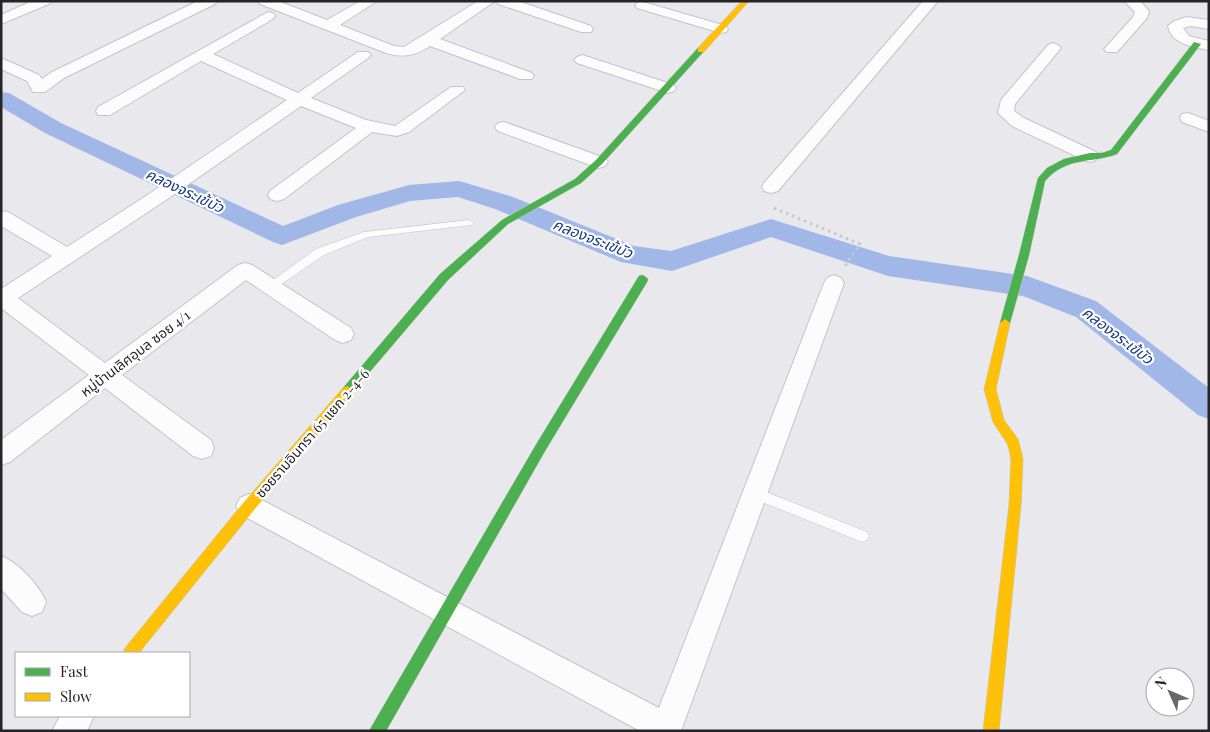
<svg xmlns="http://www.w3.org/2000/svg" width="1210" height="732" viewBox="0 0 1210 732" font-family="'Playfair Display','Noto Sans Thai',serif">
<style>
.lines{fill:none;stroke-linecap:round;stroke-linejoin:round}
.canal{fill:#a0b7e8;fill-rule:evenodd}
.lane-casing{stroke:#c4c4c8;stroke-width:1}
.street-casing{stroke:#c4c4c8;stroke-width:2}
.fast-casing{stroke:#c4c4c8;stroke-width:1}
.slow-casing{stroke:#c4c4c8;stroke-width:1}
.path{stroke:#c9c9ca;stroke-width:3;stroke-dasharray:2.5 4;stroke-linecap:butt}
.lane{fill:#fcfcfc;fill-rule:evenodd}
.street{fill:#fcfcfc;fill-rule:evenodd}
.fast{fill:#4caf50;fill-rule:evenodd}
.slow{fill:#ffc107;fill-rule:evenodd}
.labels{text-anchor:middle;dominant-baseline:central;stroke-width:4.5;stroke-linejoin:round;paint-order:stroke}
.street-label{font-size:14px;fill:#252528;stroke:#fff}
.water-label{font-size:15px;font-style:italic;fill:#183986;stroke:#fff}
</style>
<rect width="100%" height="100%" fill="#e8e8ed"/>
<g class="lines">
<polygon class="canal" points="1,92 9,93 61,123 283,226 338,205 409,185 459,181 513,197 634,246 671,251 771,219 889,256 1027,276 1096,301 1209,388 1209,419 1198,415 1076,317 1023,296 888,276 771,237 672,271 621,262 495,209 458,197 410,201 356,217 282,245 273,242 45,133 1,107"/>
<g class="lane-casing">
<g id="lane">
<polygon points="469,220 474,223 472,225 368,237 324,255 274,289 266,289 265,286 316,249 364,232"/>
<polygon points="756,488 867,532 869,536 867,540 862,542 752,498 750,494 752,490"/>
</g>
</g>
<g class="street-casing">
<g id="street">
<polygon points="32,1 51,1 49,4 1,24 1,15"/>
<polygon points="198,1 217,1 215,4 64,78 45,92 33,92 27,81 1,69 1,58 39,75 42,79 52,72"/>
<path d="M258,1H278L327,20L360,1H377L340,25L394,46L404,47L478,1H495L440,39L532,73L534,76L532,79H520L430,46C415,56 403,58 386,53L260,4Z"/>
<polygon points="496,1 518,1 591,26 593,29 591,32 581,32 498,4"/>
<polygon points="640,1 726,26 728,29 726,32 721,33 637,8 635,5"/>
<polygon points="923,1 938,1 778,191 771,193 764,191 762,187 764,183"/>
<polygon points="1124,1 1140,1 1149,11 1147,18 1117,52 1107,52 1104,49 1107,46 1133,17 1135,12"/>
<polygon points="268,12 273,13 275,16 273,19 213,54 298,93 358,52 368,52 371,55 368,58 311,98 366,120 395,126 451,87 463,87 465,90 409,132 397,136 372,132 284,199 277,201 270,199 268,195 270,191 356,128 301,106 163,202 18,298 105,363 238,265 245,263 252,265 351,328 354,334 351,340 343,343 335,340 246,280 122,375 211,440 214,448 211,456 202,459 193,456 105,388 10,462 1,465 1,440 89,375 1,308 1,289 52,256 1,226 1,211 8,212 67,247 149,194 287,100 201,61 110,115 98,115 96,111 98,107"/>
<path d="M1187,17L1209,20V29L1191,26L1183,28L1189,36L1209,41V50C1193,47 1171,44 1168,26L1174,21Z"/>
<polygon points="1053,43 1058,45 1061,48 1015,104 1014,111 1024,118 1096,152 1099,156 1096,160 1090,162 1084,160 1012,126 998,113 1001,100 1048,45"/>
<polygon points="582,55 674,85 676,88 674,91 668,93 577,63 574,60 577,57"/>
<polygon points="1188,113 1209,121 1209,132 1182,122 1180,118 1182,114"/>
<polygon points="504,122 605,158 608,162 605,166 599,168 593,166 498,131 495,127 498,123"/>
<polygon points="834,275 841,278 844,283 681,731 640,731 240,514 236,506 240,498 249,494 258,498 659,708 824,283 827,278"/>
<path d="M1,556C19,563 39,585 46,602L42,612L32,616L22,612L1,589Z"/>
<polygon points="60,716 94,716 87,731 52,731"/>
</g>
</g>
<g class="fast-casing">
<g id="fast">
<path d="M1194,42L1201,44L1117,154C1090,164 1067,156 1045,181L1029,255L1010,323L1005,327L1001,326L1000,323L1019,255L1038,178L1047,168L1064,159L1090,153H1102L1111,150Z"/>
<polygon points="698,48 705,50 602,164 581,183 508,224 448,280 351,394 343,394 341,391 343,388 440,274 502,220 575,179 596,160"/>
<polygon points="643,275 648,279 647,282 545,451 386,731 369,731 537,443 639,276"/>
</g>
</g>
<g class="slow-casing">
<g id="slow">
<polygon points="742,1 749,1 704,52 698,52 698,48"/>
<polygon points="1005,319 1010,323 996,389 1004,420 1018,439 1023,459 1021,505 999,731 983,731 1009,505 1011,459 1008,445 993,422 984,389 1000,323"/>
<polygon points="347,386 351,388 353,391 351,394 254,510 139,653 123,653 125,648 244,502 343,388"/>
</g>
</g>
<polyline class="path" points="774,208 860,244 845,266"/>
<use href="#lane" class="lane"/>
<use href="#street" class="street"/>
<use href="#fast" class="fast"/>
<use href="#slow" class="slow"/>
</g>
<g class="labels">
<g class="street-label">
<text transform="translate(135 353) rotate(-37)">หมู่บ้านเลิศอุบล ซอย 4/1</text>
<text transform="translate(312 433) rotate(-49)">ซอยรามอินทรา 65 แยก 2-4-6</text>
</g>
<g class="water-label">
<text transform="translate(185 190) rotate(25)">คลองจระเข้บัว</text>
<text transform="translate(593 238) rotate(21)">คลองจระเข้บัว</text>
<text transform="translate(1118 335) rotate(37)">คลองจระเข้บัว</text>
</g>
</g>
<rect width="1210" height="732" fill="none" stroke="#252528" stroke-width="5"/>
<rect x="15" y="652" width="175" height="65" fill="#ffffff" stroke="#a8a8a9"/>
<rect x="25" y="668" width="25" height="8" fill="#4caf50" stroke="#a8a8a9"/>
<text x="60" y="677" font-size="15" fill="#252528">Fast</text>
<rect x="25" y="693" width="25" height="8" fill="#ffc107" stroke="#a8a8a9"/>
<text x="60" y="702" font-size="15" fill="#252528">Slow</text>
<g transform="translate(1170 692) rotate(315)"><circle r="24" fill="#ffffff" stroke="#a8a8a9"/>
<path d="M0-4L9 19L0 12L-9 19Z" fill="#69696d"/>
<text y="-8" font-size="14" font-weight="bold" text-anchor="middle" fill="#252528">N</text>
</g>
</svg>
